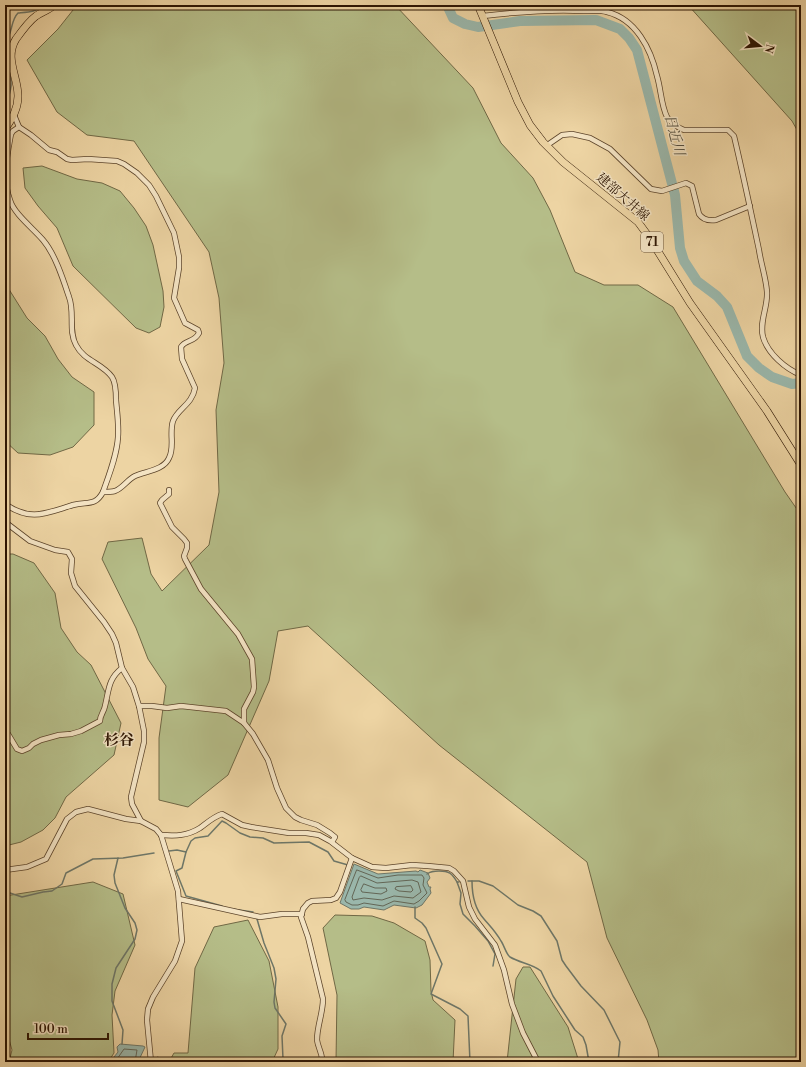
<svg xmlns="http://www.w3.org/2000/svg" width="806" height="1067" viewBox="0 0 806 1067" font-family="'Libre Bodoni','Noto Serif JP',serif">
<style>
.green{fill:#b5bd88;stroke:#706845}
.water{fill:#9ab7ab;stroke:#6e7667}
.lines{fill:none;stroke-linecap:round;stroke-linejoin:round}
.shore{stroke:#636656;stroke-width:1}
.stream{stroke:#6e7667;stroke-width:1.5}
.river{stroke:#9ab7ab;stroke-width:10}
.minor-casing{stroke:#5c442a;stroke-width:6}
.primary-casing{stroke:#2c1402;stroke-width:8}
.minor{stroke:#f3e3c3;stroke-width:4.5}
.primary{stroke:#edd4a3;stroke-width:7}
.labels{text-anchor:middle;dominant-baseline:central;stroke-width:3;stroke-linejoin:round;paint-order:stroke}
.shield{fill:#f3e3c3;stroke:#68523c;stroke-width:1}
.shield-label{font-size:12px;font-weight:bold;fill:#2c1402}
.street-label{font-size:13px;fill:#2c1402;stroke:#f3e3c3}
.water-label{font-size:14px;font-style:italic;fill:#524d3d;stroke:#f3e3c3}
.quarter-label{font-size:15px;font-weight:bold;fill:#2c1402;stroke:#f3e3c3}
</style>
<rect width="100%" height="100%" fill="#edd4a3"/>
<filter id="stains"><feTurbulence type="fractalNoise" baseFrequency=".005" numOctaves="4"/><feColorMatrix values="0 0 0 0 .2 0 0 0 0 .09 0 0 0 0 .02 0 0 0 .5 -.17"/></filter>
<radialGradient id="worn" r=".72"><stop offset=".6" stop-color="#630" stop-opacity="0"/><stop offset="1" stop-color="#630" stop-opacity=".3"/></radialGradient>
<g class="green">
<polygon points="77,5 395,5 473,88 501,143 533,178 550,210 575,272 604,285 638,285 673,307 785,492 801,515 801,1062 659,1062 658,1050 647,1020 607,938 587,862 439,745 308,626 278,631 269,681 228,775 188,807 159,800 159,738 166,686 148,659 136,628 102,559 108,542 142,538 151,574 162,591 209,545 219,492 216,410 224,363 219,298 209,252 134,141 87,135 57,112 27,60 58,29"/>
<polygon points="688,5 801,5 801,137 792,121"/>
<polygon points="42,166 77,179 102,183 120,191 134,208 146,226 153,245 163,291 164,307 160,327 149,333 136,328 73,266 57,228 38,206 25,188 23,168"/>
<polygon points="5,283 27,318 45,336 58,359 72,377 94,392 94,425 73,447 50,455 18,453 5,441"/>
<polygon points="5,554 13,554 34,563 55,593 61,628 77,652 91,665 121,723 114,755 66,797 55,818 43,830 21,842 5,846"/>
<polygon points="93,882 123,894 135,945 115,991 112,1015 114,1053 108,1062 9,1062 12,1050 5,1025 5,896"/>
<polygon points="335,915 372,916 394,923 425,941 430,960 431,991 433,1000 455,1020 453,1062 336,1062 337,995 323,928"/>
<polygon points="248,920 269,961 278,1007 278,1049 272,1062 157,1062 157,1057 170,1060 174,1053 188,1053 195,968 214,927"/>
<polygon points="523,967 530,967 568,1027 579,1062 507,1062 516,979"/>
</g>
<g class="water">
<polygon points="354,864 378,874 416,871 418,872 420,870 428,873 430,878 427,882 429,887 431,887 430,889 431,893 422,905 416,908 394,905 384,910 364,907 359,909 351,909 340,903"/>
<polygon points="120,1044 143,1046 145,1047 138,1062 110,1062 118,1052 117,1047"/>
</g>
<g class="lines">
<g class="shore">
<polygon points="357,870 378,878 398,875 422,875 424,878 423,885 427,893 419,901 414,904 394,901 383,906 364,903 358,905 352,905 346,902 345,900"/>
<polygon points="361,876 377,883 412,880 418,882 421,892 413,898 394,896 382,900 364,898 353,900 352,897 359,878"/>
<polygon points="364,884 375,888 386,888 387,891 381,894 362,892 361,890"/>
<polygon points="411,886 413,890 411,892 399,891 395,889 396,887"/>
<polyline points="115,1062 124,1049 137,1050 135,1062"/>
</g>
<g class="stream">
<path d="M5,42C13,34 10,21 18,13C29,12 36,12 45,5"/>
<path d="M5,69C15,77 11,91 7,101L5,103"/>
<polyline points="169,851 177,850 186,852 191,841 195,838 208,836 222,821 226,823 240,833 250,837 263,838 274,843 309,842 328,852 334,861 348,865"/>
<polyline points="186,852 182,868 176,871 186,896 222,906"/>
<polyline points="118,858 114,875 115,883 125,908 135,923 137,930 135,939 116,968 112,984 112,1001 123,1030 122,1044"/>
<path d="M427,874C431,871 434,871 439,871C449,871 452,873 457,882H459"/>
<path d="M468,881H472C472,894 474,908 484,919C490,926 496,932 501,941C504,945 506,954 510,957C520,963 533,964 541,971L553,996L575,1030L583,1037L586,1045L589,1062"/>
<polyline points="472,881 479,881 493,886 518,905 533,911 541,916 557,941 562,960 566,966 581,986 604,1010 620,1042 618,1062"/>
<polyline points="457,882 461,893 460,904 463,914 475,926 488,941 495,954 493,966"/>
<polyline points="5,894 10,893 22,897 43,892 52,891 62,884 66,873 93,859 123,858 154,853"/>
<polyline points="415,907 415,918 422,923 426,928 442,964 431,994 460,1009 468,1016 470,1062"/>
<polyline points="232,909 253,912"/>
<polyline points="257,919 264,943 274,968 276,979 274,1002 275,1008 286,1024 282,1036 283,1059 282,1062"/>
</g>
<polyline class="river" points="447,5 453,18 465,24 478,27 520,21 596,20 620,29 629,38 637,50 675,195 680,248 684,261 697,281 717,296 727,307 747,356 759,368 772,377 792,384 801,383"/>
<g class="minor-casing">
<g id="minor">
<path d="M483,16C517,12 549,9 583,11C591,11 600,10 607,12C636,19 651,49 657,76C661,89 661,105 667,117C671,124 677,127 684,130H728L734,136C743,174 751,212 759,250C761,264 766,278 767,292C768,307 759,322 763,337C768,354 786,369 801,375"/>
<path d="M14,115L19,127L31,135L49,150L57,152L67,159L72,160L88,159L117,161L124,164L137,173L149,185L156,196L174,233L179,257V268L174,298L185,323L198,330L199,333C194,343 186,339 181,347L182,359L195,388C192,405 178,408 173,421C169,433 175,447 169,458C164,470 146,471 135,476C127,480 123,488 115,491C111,492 107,492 103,492"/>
<path d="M546,146L562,135L572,134L590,138L610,149L651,189L662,191L686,183L692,186L699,214C703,220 709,221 716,220L750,206"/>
<polyline points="169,490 169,494 162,500 160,503 172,527 184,539 187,543 187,548 184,556 185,559 201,589 238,634 252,659 254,687 253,692 244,709 244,723"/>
<path d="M5,504C31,522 46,513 73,505C87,501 95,507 103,492C109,475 117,455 118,437C119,425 117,412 116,400C116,393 116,383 112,377C102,363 84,361 76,345C68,331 75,312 69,297C63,279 55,254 43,240C34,229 14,214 10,200C2,179 7,156 11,134L13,131L19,127"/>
<polyline points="5,522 30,541 55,550 68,552 72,559 71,573 75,586 104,622 112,634 116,643 122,668 133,687 139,706 144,731 144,742 131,797 132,804 141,821"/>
<polyline points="139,706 152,706 167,708 181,706 226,711 244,723 253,734 268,760 277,788 286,808 295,817 301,820 317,825 330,833 335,837 332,842"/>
<path d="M5,733L8,734L17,749L22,751L29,748L33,744L41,740L59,735L71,734L81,731L100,721C100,715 104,712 105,706C109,690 108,679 122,668"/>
<path d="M161,835C176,836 187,836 200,828C207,823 213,817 222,814L242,825L251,827L289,833H306L319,835L330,841L352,858L372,867L386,868L412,865L428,866L449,868L454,871L463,881L469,907L475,919L495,945L504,970L512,1004L523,1033L538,1062"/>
<polyline points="5,870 27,867 46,859 67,819 76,812 88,809 126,819 141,821 156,829 161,835 178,891 182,941 175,961 153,997 148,1009 147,1020 151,1062"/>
<polyline points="179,899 260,917 282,914 302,914"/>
<path d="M322,1062C323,1054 318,1048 317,1040C317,1026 323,1013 323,999L308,937L301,917L303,909L308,903L312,901L331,900L336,898L340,892L352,858"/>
</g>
</g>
<g class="primary-casing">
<g id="primary">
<polyline points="478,5 518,102 530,125 543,142 563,162 638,222 649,237 690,303 767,411 801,465"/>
<path d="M5,129C12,119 18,109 18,96C18,76 4,58 16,39C21,32 29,21 36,16C42,12 49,10 54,5"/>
</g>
</g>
<use href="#minor" class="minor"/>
<use href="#primary" class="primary"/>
</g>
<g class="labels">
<rect class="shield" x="641" y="232" width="22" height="20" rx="3"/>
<g class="shield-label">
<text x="652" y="242">71</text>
</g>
<g class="street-label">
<text transform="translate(623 197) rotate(41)">建部大井線</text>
</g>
<g class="water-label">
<text transform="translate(674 135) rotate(75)">日近川</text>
</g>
<g class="quarter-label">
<text x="119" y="740">杉谷</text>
</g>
</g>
<rect width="806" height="1067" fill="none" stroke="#edd4a3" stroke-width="20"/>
<rect x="6" y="6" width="794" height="1055" fill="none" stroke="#2c1402" stroke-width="2"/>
<rect x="10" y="10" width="786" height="1047" fill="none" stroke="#2c1402"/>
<g transform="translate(760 46) rotate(106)" stroke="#f3e3c3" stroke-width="3" paint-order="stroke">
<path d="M0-3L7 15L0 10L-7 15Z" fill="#2c1402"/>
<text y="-6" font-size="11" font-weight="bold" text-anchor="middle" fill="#2c1402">N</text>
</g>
<path d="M28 1033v6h80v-6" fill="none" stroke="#2c1402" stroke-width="2"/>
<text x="34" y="1033" font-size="12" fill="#2c1402" stroke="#f3e3c3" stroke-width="3" paint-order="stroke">100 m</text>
<rect width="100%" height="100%" filter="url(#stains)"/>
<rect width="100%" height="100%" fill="url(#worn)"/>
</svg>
